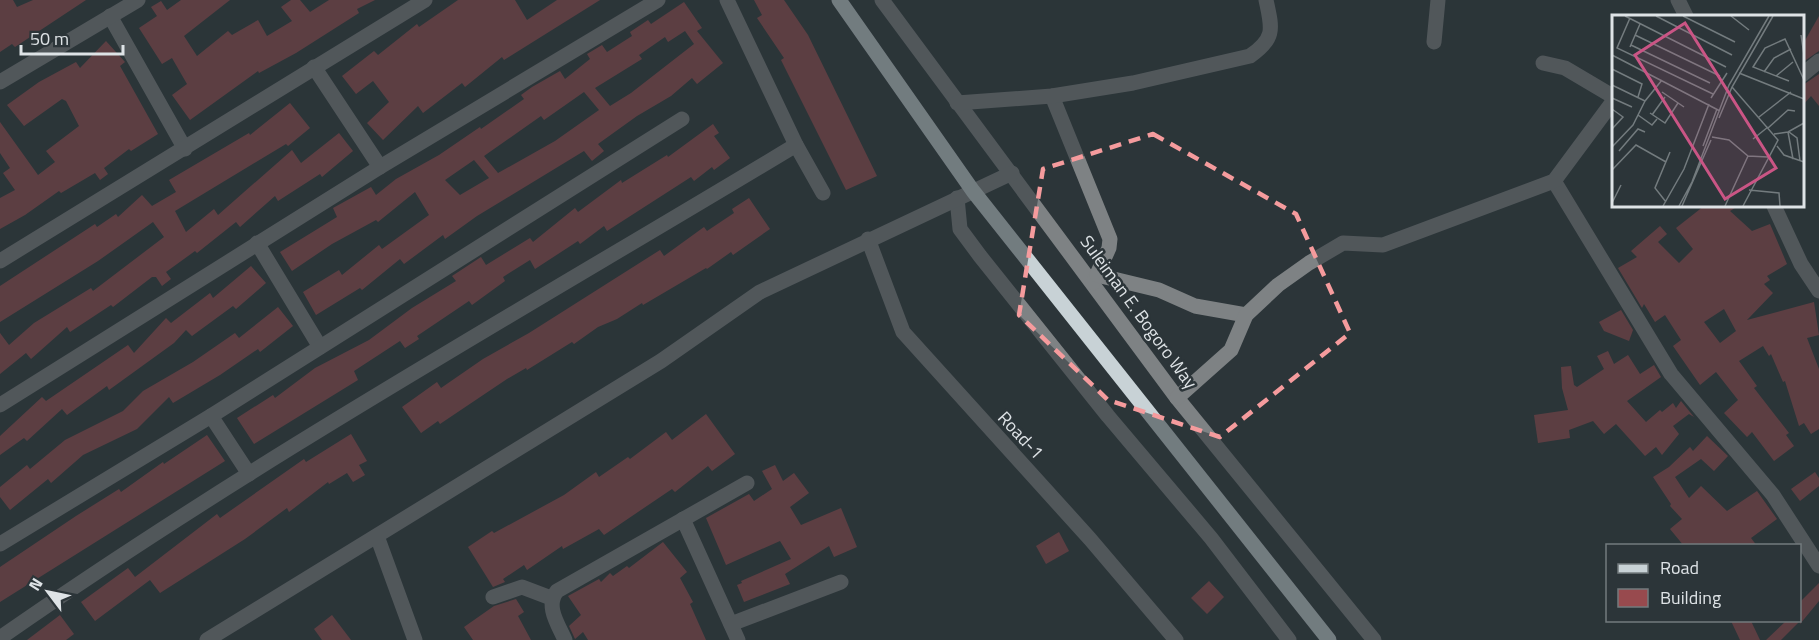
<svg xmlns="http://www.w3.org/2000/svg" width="1819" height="640" viewBox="0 0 1819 640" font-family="'Titillium Web',sans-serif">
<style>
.building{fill:#984a4e;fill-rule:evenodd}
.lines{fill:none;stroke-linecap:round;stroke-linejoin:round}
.minor{stroke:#7e8284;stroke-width:15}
.major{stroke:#c8d2d6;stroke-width:15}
.marked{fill:none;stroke:#f59b9d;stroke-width:4.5;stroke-dasharray:12 8;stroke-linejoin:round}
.labels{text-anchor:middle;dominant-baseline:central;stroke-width:5;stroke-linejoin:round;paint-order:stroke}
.street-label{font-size:18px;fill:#dee3e6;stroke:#2c3539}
.inset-road{fill:none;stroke:#737b7e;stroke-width:1.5}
.view{fill:#ca5585;fill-opacity:0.15;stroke:#ca5585;stroke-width:3}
.inset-edge{fill:none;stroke:#dee3e6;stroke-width:3}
</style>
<rect width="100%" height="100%" fill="#2c3539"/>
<g class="building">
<polygon points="0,0 13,0 17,7 33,0 86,0 15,47 12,44 0,52"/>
<polygon points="181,0 230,0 184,36 197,56 228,31 232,35 258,20 267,36 292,21 281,7 291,0 300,0 310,12 329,0 375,0 357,9 359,13 296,53 259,73 258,71 190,120 172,95 187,84 172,58 162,64 139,28 157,16 151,7 161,1 167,10"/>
<polygon points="458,0 515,0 527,20 557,0 600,0 504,60 502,57 465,87 462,83 423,113 418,106 383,140 367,123 389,102 373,81 356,94 342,76 374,51 378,55 417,24 419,27"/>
<polygon points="754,0 784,0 808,35 877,176 846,190 781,60 784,58 757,18 762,15"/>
<path d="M684,2L702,28L697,31L723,63L697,84L692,78L671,96L637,116L598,144L604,151L592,161L584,151L477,216L445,239L443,235L404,264L400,259L362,290L360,288L316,315L303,292L339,270L342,275L379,245L382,249L429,215L415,192L378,222L376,220L332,244L292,271L280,252L337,217L333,208L371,187L376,195L396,179L439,155L480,127L481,129L524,99L521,95L532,87L560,71L565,79L590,59L587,54L602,45L607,52L632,36L630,32L648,20L651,24ZM685,31L694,44L631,93L610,106L595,88L642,59L639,55L665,37L668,42ZM584,92L599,110L555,141L498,173L484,156L541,116L544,120ZM474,160L489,178L460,195L445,180Z"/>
<polygon points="1819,16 1819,51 1803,62 1803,44"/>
<polygon points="106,41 125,62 120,66 158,134 131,151 129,149 104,168 108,174 100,180 95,173 61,193 59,191 25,215 0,229 0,198 15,190 3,173 10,168 0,153 0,122 38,175 55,162 46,151 79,126 66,101 62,99 24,126 7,105 39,82 76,62 80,68"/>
<polygon points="1819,74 1819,106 1811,96 1803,105 1803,85"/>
<polygon points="290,103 310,128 288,146 286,144 175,211 186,232 214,209 218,215 292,150 301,163 339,133 353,151 322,177 320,174 278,201 275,196 240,227 236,222 197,253 195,251 166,272 171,279 162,286 156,277 152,277 113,307 111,305 70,332 67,327 31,359 26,353 0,374 0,333 9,345 34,323 91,288 93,291 164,237 153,222 98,261 0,322 0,286 95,224 97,227 116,214 118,217 142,195 152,206 176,192 169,180 249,133 250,135"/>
<polygon points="713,124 719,133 714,136 730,158 714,170 712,167 694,181 691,177 607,231 604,226 580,244 578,241 535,269 530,260 503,277 505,281 472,305 469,301 417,336 419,339 405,348 400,341 354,371 358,380 254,444 237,418 273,395 275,398 315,368 369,340 412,308 456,281 452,276 481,257 486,265 530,238 533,242 575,208 578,212 621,180 622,183 667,155 668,157"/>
<polygon points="749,198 770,229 733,255 731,252 707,269 706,268 643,305 642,303 617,319 598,327 574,344 572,342 527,370 526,368 507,379 440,424 438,421 421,433 402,407 437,382 441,388 483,359 529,333 660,250 664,256 704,227 707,231 734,213 732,209"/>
<path d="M1704,206H1738L1730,211L1752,231L1770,224L1787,264L1767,276L1770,280L1764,284L1773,293L1747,320L1814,302L1819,335L1807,338L1819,369V429L1811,434L1804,423L1799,426L1785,381L1783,382L1771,354L1769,356L1763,346L1739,361L1757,386L1754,388L1789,433L1786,435L1794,446L1774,461L1752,432L1747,437L1724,413L1738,400L1716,372L1700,385L1673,346L1681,340L1665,315L1655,322L1644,304L1642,308L1618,268L1637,257L1631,251L1660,226L1667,234L1658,242L1679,263L1693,249L1676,228ZM1724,309L1736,331L1720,343L1704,322Z"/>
<polygon points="251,266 266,283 236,309 233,306 192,336 186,330 174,343 109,390 107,386 67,415 62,409 27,441 24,438 0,455 0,436 42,397 46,401 128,345 134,353 166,318 171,323 210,293 213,298"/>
<polygon points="278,307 293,326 260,352 258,349 220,375 173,403 169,397 137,429 83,455 51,483 48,479 10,510 0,497 0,487 27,465 30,469 65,440 123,411 143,391 193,362 235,333 239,338"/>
<polygon points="1621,310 1633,330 1629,341 1604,331 1599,322"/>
<polygon points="1608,351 1614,364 1628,355 1640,374 1654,365 1661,377 1627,401 1646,422 1660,410 1662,412 1673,403 1676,408 1681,401 1694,417 1689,414 1673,426 1679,434 1662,455 1656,447 1645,456 1616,424 1604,434 1593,421 1569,430 1570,438 1538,443 1534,415 1568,410 1562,388 1561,367 1571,366 1574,385 1577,387 1604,369 1597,356"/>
<polygon points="706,414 735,454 712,471 708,466 675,492 672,489 604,535 599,529 563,549 562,546 527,570 524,565 503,579 505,582 493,587 468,547 492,531 494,533 564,495 596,472 599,477 628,457 630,459 666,432 672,440"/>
<polygon points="351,434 367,461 359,465 365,475 353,482 347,473 329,484 328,482 289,512 287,508 245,539 160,593 150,580 95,621 81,602 128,568 135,577 217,514 220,518 304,459 306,462"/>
<polygon points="207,435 225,461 0,602 0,567 76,516 119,489 121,492 163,462 164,464"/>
<polygon points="1707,436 1728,456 1714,471 1701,459 1675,477 1689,498 1701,486 1727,511 1757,491 1777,519 1751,538 1757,546 1684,546 1670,529 1682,519 1670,506 1671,504 1653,477 1669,467 1690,447 1693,451"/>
<polygon points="775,465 783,481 794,473 809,493 790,507 801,525 841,508 857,547 834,557 829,546 785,574 790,584 744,602 737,585 742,583 741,581 791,559 780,541 726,565 706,518 749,494 754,501 772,489 762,471"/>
<polygon points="1815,472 1819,478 1819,486 1800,501 1791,489"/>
<polygon points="1059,532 1069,551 1046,564 1036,546"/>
<polygon points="663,542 687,572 680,578 693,602 690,604 706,640 588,640 583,632 575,639 569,626 581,615 568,596 599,579 601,582 610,573 613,576 627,566 629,568"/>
<polygon points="1209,581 1224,597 1207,614 1191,598"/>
<polygon points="1819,583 1819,601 1800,624 1800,621 1781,640 1766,640 1786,621 1800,621 1800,602"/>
<polygon points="516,599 524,612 518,616 531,640 473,640 464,627 494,606"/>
<polygon points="60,615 74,634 66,640 27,640"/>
<polygon points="332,615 351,640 322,640 314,629"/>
<polygon points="1731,621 1751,621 1760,640 1740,640"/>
</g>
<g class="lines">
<g class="minor">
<polyline points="727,0 796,145 823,193"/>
<polyline points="882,0 1177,398 1374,640"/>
<polyline points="1678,0 1686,16"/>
<polyline points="110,16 185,149"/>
<polyline points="1434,42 1438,0"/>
<polyline points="1543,63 1565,68 1614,97"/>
<polyline points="314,67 380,167"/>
<polyline points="1802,75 1819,61"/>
<polyline points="0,82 138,0"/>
<polyline points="1052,96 1110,239 1109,248 1093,283"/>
<path d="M957,103L1052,96L1133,83L1250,56C1276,38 1272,28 1266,0"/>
<polyline points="1554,181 1671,374 1773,495 1819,566"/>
<polyline points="957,198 960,229 980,256 1108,416 1211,538 1289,640"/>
<polyline points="1774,206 1801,264 1819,291"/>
<polyline points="868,239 903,332 1090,539 1176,640"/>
<polyline points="257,243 320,347"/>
<polyline points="0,261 425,0"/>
<polyline points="1097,275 1159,290 1195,306 1246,315"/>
<polyline points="1177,398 1231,350 1246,315 1278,285 1309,263 1343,243 1383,245 1554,181 1614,100"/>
<polyline points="0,405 380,167 658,0"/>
<polyline points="211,416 249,474"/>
<polyline points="683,519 738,640"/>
<polyline points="377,536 415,640"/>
<polyline points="0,544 211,416 682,119"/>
<polyline points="493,597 522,587 551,598"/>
<polyline points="731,624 841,582"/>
<path d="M0,638C256,459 529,306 796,145"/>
<polyline points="207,640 661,361 760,292 1012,173"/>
<path d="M565,640C558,624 545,606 557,591L747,483"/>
</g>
<polyline class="major" points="839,0 973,191 1329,640"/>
</g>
<path d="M0 0H1819V640H0ZM1153,134L1296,214L1350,333L1220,437L1108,400L1019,315L1043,169Z" fill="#2c3539" fill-opacity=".55" fill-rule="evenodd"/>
<path class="marked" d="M1153,134L1296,214L1350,333L1220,437L1108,400L1019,315L1043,169Z"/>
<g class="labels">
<g class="street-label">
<text transform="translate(1139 312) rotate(54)">Suleiman E. Bogoro Way</text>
<text transform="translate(1021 435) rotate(47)">Road-1</text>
</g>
</g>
<g transform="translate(1612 15)">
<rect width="192" height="192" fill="#2c3539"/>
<path class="inset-road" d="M13,1L114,52M44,1L120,40M71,1L123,27M119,1L137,15M18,3L5,33L101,79M23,20L108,61M189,20L192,40M19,30L98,68M18,32L28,9M0,40L108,96M0,54L30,69L26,82M152,57L162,43L179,34M127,58L192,84M164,61L181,47M177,66L141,52L153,33L173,24L192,65M0,70L33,86L50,65M120,72L166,125L131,191M50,77L72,92M0,83L20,92M99,83L115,58M0,94L11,102L0,114M38,98L53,108L66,88M26,100L40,110L45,104M40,100L53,82M147,102L179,77M107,103L120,72L161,1M156,113L176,95L183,96M176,117L181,144M177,117L185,123L188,146M162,119L176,117L192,108M100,122L117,125L136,141L156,142M141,124L156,112M91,131L105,94M165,131L172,140L192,147M0,132L21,110L33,86M7,136L26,114L33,117M0,155L24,130L54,147M137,175L167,178L168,191M54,187L43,173L58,137M0,188L9,170M51,191L72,154L97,89M67,191L80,167L117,70L157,1M70,191L99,125M113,191L136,141"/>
<path class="view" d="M73,8L164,153L113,184L23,40Z"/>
<rect width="192" height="192" class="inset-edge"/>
</g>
<rect x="1606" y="544" width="195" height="78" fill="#2c3539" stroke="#737b7e" stroke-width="1.5"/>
<rect x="1618" y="564" width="30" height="9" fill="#c8d2d6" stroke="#737b7e" stroke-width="1.5"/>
<text x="1660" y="574" font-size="18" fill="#dee3e6">Road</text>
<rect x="1618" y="589" width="30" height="18" fill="#984a4e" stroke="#737b7e" stroke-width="1.5"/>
<text x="1660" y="604" font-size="18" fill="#dee3e6">Building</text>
<g transform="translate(48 592) rotate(302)" stroke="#2c3539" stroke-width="4.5" paint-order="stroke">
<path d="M0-4.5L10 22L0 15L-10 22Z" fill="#dee3e6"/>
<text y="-9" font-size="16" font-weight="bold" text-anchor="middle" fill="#dee3e6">N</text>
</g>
<path d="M21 45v9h102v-9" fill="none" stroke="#dee3e6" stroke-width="3"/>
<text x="30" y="45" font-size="18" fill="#dee3e6" stroke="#2c3539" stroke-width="4.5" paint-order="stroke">50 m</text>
</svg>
